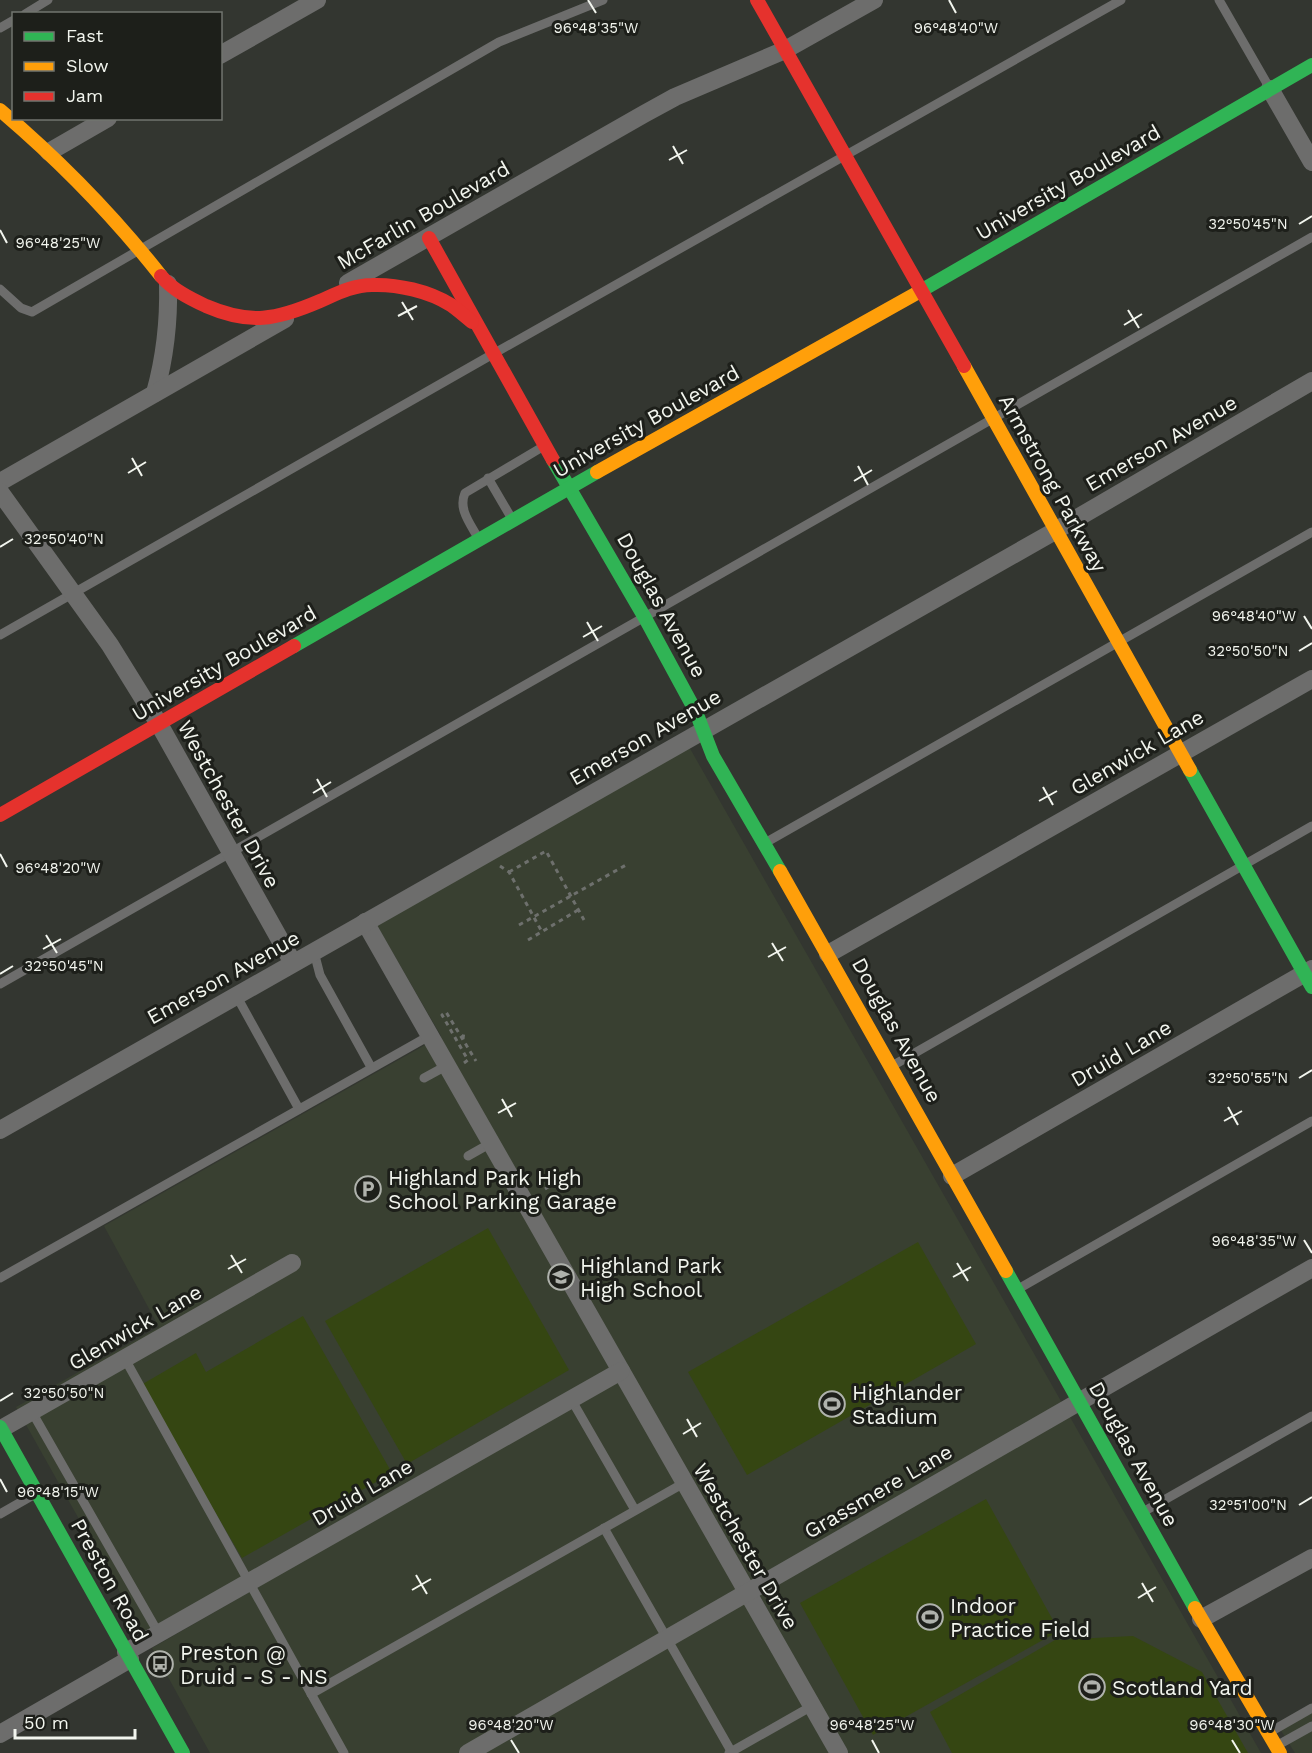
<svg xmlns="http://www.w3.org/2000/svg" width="1312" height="1753" viewBox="0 0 1312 1753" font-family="'Work Sans',sans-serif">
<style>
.built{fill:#394031}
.green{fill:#354612}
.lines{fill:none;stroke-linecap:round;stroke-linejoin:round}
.path{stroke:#6e706d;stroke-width:3;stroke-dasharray:4.5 4.5;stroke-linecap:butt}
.lane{stroke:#6d6d6c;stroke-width:9}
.street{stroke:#6d6d6c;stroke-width:18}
.fast{stroke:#30b455;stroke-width:14}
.slow{stroke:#ff9f0a;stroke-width:14}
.jam{stroke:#e5322d;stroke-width:14}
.ticks{fill:none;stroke:#f2f5ee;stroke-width:2}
.labels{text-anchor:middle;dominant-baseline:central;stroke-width:6;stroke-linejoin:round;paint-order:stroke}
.street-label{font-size:21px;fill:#f2f5ee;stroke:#1d1f1a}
.poi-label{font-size:21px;fill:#f2f5ee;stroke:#1d1f1a;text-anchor:start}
.ticks-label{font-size:15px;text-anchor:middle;fill:#f2f5ee;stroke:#1d1f1a;stroke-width:6;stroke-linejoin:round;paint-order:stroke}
</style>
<rect width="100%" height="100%" fill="#333630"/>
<g class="built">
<polygon points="688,745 1261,1753 210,1753 152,1648 258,1587 143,1633 16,1407 159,1327 104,1226 441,1036 376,924"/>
<polygon points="1312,1711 1312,1753 1295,1753 1280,1729"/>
</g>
<g class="green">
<polygon points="488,1228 569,1370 407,1464 325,1321"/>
<polygon points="918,1242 976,1344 747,1475 688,1372"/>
<polygon points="303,1316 392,1473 242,1558 141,1385 196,1353 206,1372"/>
<polygon points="986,1499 1059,1631 873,1735 800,1603"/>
<polygon points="1133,1636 1202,1672 1248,1753 952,1753 930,1712 1055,1640"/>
</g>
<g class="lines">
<g class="path">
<polyline points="500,866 509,872 542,932"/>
<polyline points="509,872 546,851 584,920"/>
<polyline points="519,925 626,865"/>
<polyline points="528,940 578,910"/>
<polyline points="463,1039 464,1031"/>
<polyline points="464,1063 468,1060 442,1015 446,1012 476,1061"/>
<polyline points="545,1189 554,1183"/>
</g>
<g class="lane">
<polyline points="1219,0 1269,87"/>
<polyline points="25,14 48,0"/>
<polyline points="0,28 14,20"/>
<polyline points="0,289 21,308 32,312 499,42 603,0"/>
<polyline points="488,478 512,519"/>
<path d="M478,538C470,523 458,509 465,493L544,446"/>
<polyline points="0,635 493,354 1121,0"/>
<polyline points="765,843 1312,532"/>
<polyline points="314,952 320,975 371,1067"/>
<polyline points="0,984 1312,237"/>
<polyline points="236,995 299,1109"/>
<polyline points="892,1066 1312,826"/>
<polyline points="424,1078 446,1066"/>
<polyline points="468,1156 491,1143"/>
<polyline points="0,1278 429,1036"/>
<polyline points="1018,1289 1312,1121"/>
<polyline points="125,1359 344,1753"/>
<polyline points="571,1399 635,1510"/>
<polyline points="32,1412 159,1634"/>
<polyline points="1143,1512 1312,1416"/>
<polyline points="0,1514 35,1494"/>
<polyline points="604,1528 731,1751"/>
<polyline points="311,1694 684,1483"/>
<polyline points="1270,1732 1312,1708"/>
<polyline points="1278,1745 1312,1726"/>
<polyline points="729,1753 812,1706"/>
</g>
<g class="street">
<polyline points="220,55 317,0"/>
<polyline points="1270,89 1312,162"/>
<polyline points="49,152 108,118"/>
<polyline points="348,283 644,114 675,97 785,50 874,0"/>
<path d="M155,393C165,357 169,322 168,284"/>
<polyline points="0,482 285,319"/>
<polyline points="0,492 110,645 159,724 293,963"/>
<polyline points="365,922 839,1753"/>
<polyline points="828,954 1312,679"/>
<polyline points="0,1130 1055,531 1312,381"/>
<polyline points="952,1176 1312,969"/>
<polyline points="1,1429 292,1263"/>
<polyline points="1201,1619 1312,1558"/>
<polyline points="126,1652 621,1371"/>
<polyline points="0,1734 130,1659"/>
<path d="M468,1753C750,1593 1030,1428 1312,1268"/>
</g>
<g class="fast">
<polyline points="917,293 1312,65"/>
<polyline points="553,460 645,618 696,712 713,756 780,871"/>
<polyline points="294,646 597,472"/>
<polyline points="1190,770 1312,987"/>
<polyline points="1006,1271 1195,1608"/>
<polyline points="0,1427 183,1753"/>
</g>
<g class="slow">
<path d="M0,110C59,160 113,215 161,276"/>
<polyline points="964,366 1190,770"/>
<polyline points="597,472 917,293"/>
<polyline points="780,871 1006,1271"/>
<polyline points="1195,1608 1280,1753"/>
</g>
<g class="jam">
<polyline points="757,0 964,366"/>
<polyline points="429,238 553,460"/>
<path d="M161,276C173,290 189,298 206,306C250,325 276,320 320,301C336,294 353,285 372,285C397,284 429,291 451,305C458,310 465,316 472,322"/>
<polyline points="0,815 294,646"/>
</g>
</g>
<path class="ticks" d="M588,0L596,13M949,0L956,13M673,146L683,164M669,160L687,150M1299,224L1312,216M0,230L7,243M402,302L413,320M1128,310L1139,328M398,316L417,306M1124,325L1142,314M132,458L142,476M858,466L868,485M128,473L146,462M854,481L872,470M0,547L13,539M1304,616L1312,629M587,622L598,641M583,637L602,626M1299,651L1312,643M317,779L327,797M1043,787L1053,805M313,793L331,782M1039,801L1057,791M0,854L7,867M46,935L57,953M772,943L783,961M43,949L61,939M768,957L786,947M0,974L13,966M1299,1078L1312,1070M502,1099L512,1117M1228,1107L1238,1125M498,1113L516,1103M1224,1121L1242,1111M1304,1240L1312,1253M231,1255L242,1273M957,1263L968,1281M228,1269L246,1259M953,1277L971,1267M0,1401L13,1393M687,1419L697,1437M683,1434L701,1423M0,1479L7,1492M1299,1505L1312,1497M416,1575L427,1594M1142,1583L1153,1602M412,1590L431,1579M1138,1598L1156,1587M511,1740L519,1753M872,1740L879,1753M1232,1740L1240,1753"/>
<defs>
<g id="parking-ring" transform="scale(1.35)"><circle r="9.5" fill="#1d1f1a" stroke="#afb2ac" stroke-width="1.5"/><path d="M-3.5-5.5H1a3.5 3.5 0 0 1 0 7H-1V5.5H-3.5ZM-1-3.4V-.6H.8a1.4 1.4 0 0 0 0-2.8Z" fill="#afb2ac"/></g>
<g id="school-ring" transform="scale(1.35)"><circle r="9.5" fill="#1d1f1a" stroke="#afb2ac" stroke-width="1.5"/><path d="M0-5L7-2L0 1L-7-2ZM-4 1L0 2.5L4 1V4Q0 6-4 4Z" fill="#afb2ac"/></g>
<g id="stadium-ring" transform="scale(1.35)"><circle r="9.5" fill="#1d1f1a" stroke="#afb2ac" stroke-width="1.5"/><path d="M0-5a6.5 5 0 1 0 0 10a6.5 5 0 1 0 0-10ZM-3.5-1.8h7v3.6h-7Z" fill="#afb2ac"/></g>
<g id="bus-ring" transform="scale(1.35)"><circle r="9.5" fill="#1d1f1a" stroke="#afb2ac" stroke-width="1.5"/><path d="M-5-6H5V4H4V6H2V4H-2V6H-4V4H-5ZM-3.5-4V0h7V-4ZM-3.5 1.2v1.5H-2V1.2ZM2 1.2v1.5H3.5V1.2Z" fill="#afb2ac"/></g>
</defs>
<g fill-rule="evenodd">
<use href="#parking-ring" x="368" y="1189"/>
<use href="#school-ring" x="561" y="1277"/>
<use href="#stadium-ring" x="832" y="1404"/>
<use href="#stadium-ring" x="930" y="1617"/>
<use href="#bus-ring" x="160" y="1664"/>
<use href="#stadium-ring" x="1092" y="1687"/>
</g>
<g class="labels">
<g class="street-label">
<text transform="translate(1068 182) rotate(-30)">University Boulevard</text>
<text transform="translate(423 215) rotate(-30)">McFarlin Boulevard</text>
<text transform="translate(646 421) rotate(-29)">University Boulevard</text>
<text transform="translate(1161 443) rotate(-30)">Emerson Avenue</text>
<text transform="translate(1053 483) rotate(61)">Armstrong Parkway</text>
<text transform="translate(662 605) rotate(61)">Douglas Avenue</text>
<text transform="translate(224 663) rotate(-30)">University Boulevard</text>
<text transform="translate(645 737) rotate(-30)">Emerson Avenue</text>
<text transform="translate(1137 752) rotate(-30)">Glenwick Lane</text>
<text transform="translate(229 804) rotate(61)">Westchester Drive</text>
<text transform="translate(223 977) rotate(-29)">Emerson Avenue</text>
<text transform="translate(897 1030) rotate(61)">Douglas Avenue</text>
<text transform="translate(1121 1053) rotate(-30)">Druid Lane</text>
<text transform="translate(135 1327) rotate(-30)">Glenwick Lane</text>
<text transform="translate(1134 1454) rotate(61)">Douglas Avenue</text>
<text transform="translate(878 1491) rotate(-30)">Grassmere Lane</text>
<text transform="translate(362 1492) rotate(-30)">Druid Lane</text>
<text transform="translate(746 1546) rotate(60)">Westchester Drive</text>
<text transform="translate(110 1580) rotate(61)">Preston Road</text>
</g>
<g class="poi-label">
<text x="388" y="1177">Highland Park High<tspan x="388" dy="24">School Parking Garage</tspan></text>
<text x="580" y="1265">Highland Park<tspan x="580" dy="24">High School</tspan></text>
<text x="852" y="1392">Highlander<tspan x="852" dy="24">Stadium</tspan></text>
<text x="950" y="1605">Indoor<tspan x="950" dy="24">Practice Field</tspan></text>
<text x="180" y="1652">Preston @<tspan x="180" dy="24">Druid - S - NS</tspan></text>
<text x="1112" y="1687">Scotland Yard</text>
</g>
</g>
<g class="ticks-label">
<text x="596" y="33">96°48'35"W</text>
<text x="956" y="33">96°48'40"W</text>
<text x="1248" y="229">32°50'45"N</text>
<text x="58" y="248">96°48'25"W</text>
<text x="64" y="544">32°50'40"N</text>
<text x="1254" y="621">96°48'40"W</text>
<text x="1248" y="656">32°50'50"N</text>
<text x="58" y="873">96°48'20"W</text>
<text x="64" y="971">32°50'45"N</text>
<text x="1248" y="1083">32°50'55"N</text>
<text x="1254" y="1246">96°48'35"W</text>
<text x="64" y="1398">32°50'50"N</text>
<text x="58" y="1497">96°48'15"W</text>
<text x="1248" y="1510">32°51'00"N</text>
<text x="511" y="1730">96°48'20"W</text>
<text x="872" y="1730">96°48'25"W</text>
<text x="1232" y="1730">96°48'30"W</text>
</g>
<rect x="12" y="12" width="210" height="108" fill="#1d1f1a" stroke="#72756f" stroke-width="1.5"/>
<rect x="24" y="32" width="30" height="9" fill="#30b455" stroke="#72756f" stroke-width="1.5"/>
<text x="66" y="42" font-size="18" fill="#f2f5ee">Fast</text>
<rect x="24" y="62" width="30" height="9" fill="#ff9f0a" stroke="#72756f" stroke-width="1.5"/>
<text x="66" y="72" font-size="18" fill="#f2f5ee">Slow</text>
<rect x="24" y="92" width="30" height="9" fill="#e5322d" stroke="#72756f" stroke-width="1.5"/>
<text x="66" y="102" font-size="18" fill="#f2f5ee">Jam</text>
<path d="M15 1729v9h120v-9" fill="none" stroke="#f2f5ee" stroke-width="3"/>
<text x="24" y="1729" font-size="18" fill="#f2f5ee" stroke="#1d1f1a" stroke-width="4.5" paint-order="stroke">50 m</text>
</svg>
